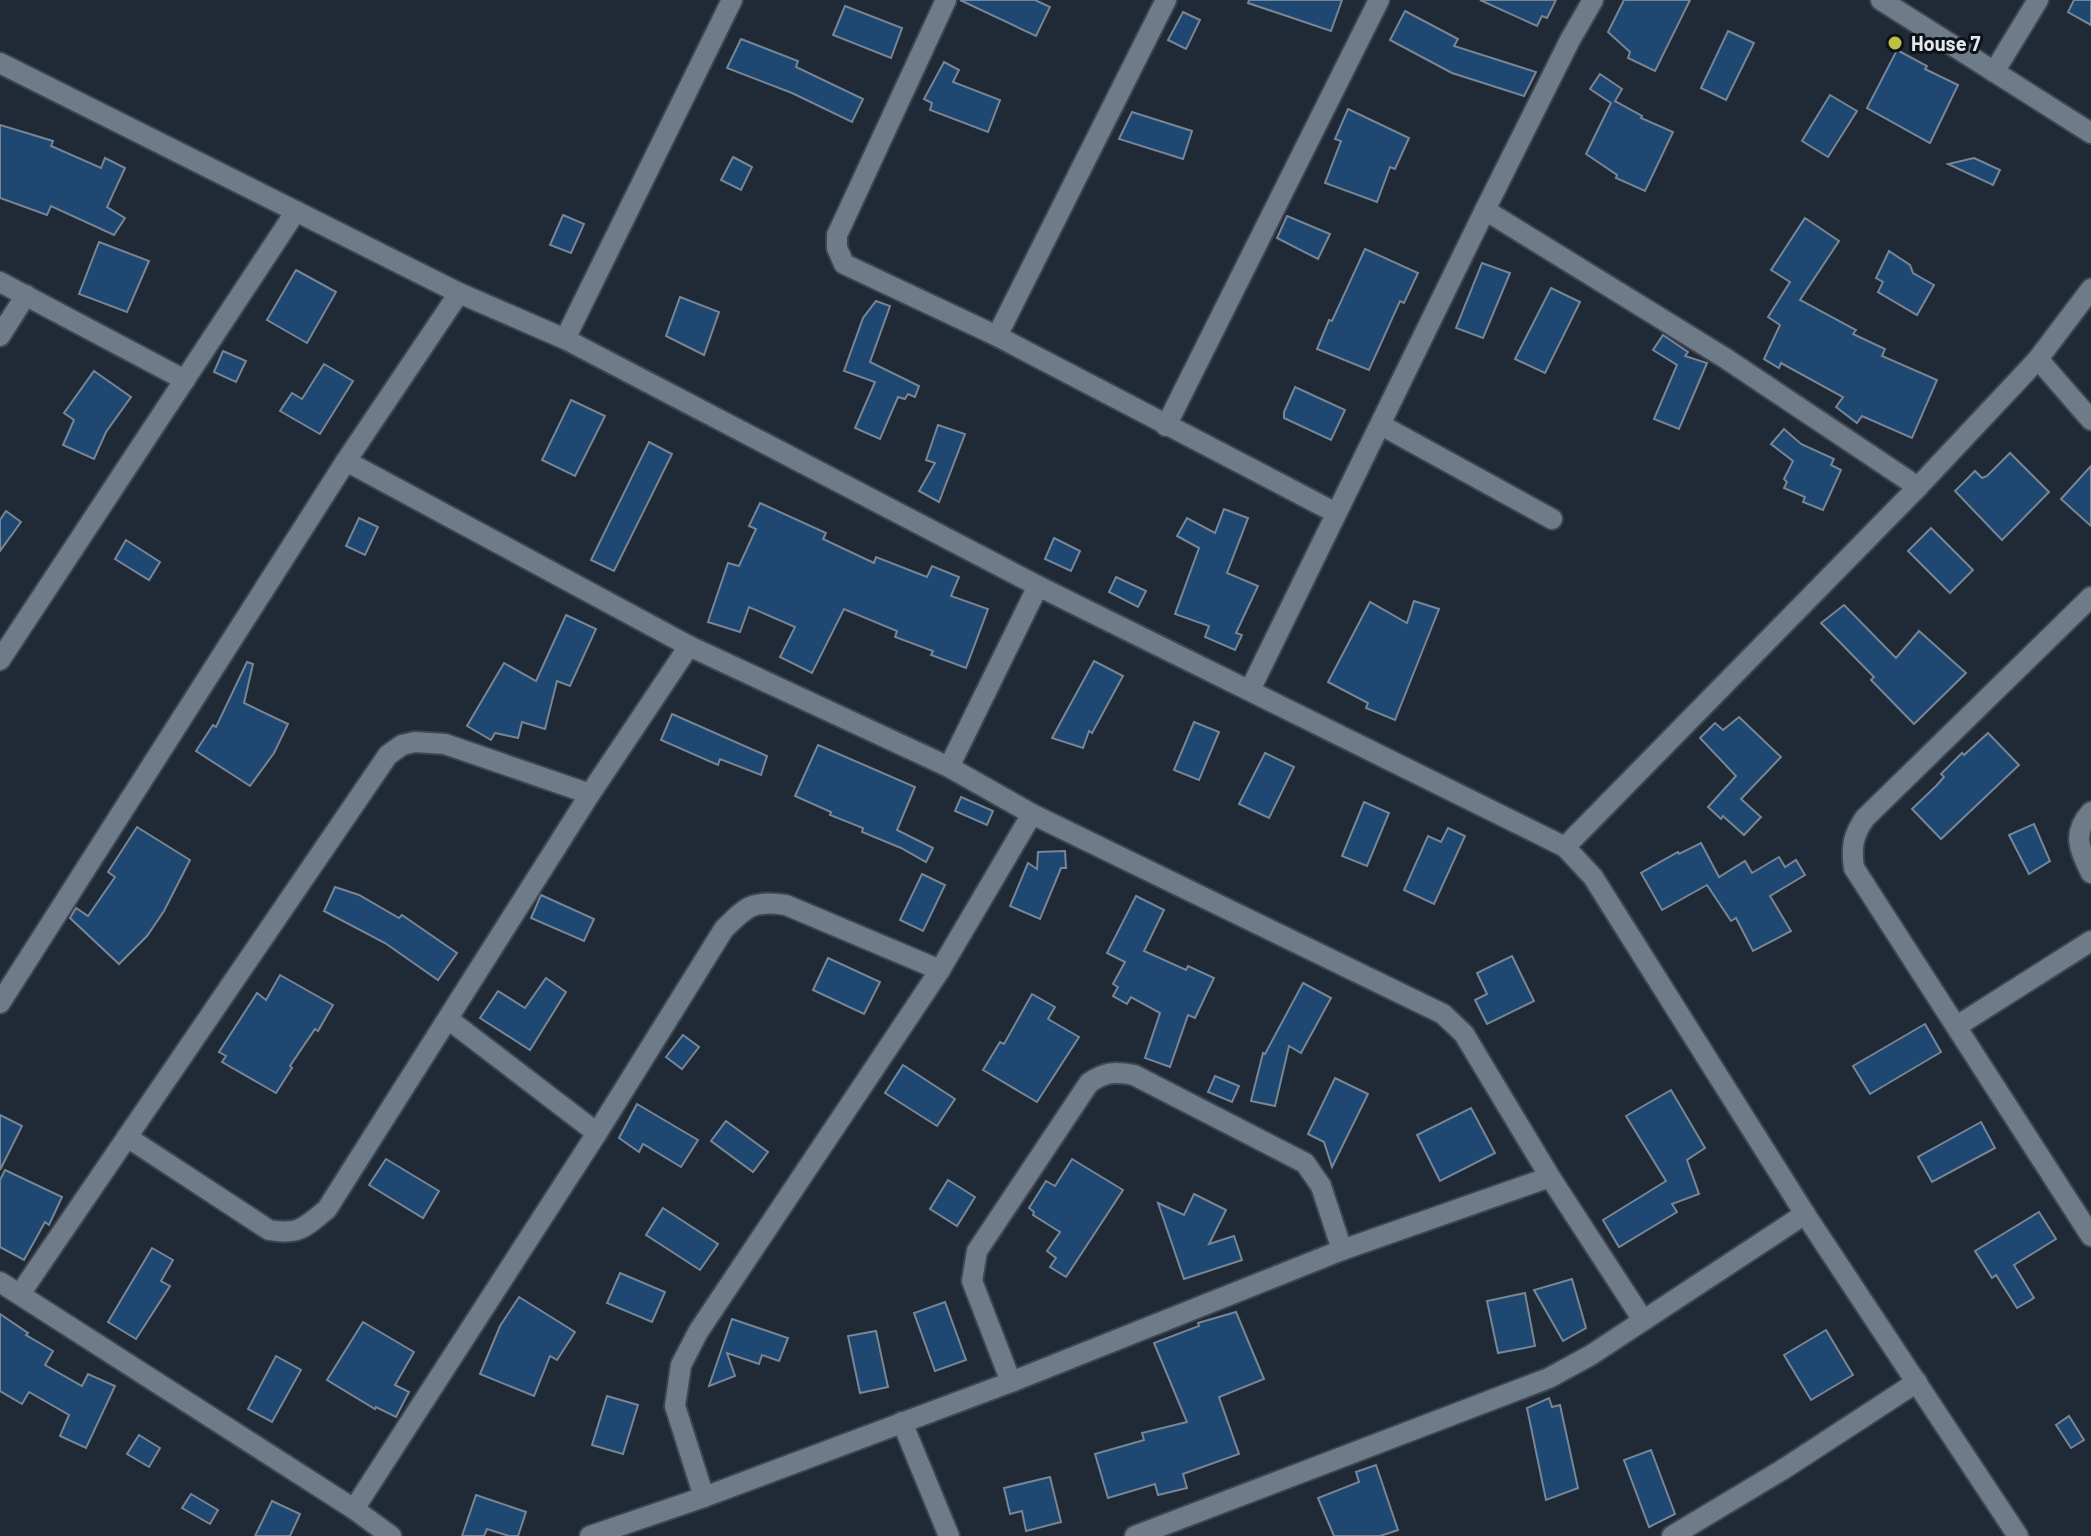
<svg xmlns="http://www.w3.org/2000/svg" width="2091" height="1536" viewBox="0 0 2091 1536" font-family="Barlow,sans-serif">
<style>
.building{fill:#1e4772;stroke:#788594;stroke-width:2}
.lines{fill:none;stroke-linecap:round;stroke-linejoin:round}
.street-casing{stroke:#3d4550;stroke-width:24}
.street{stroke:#6e7b89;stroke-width:20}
.poi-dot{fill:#bbc044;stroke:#0d1217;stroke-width:3}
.labels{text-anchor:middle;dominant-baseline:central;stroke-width:6;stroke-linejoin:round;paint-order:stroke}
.poi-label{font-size:20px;font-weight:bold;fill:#e1e8f0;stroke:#0d1217;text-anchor:start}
</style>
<rect width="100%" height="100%" fill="#1f2a36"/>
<g class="building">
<polygon points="960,0 1035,0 1050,7 1036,36"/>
<polygon points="1249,0 1342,0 1331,31 1248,3"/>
<polygon points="1480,0 1556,0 1547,18 1542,16 1537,26"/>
<polygon points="1624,0 1690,0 1655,71 1628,58 1630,52 1608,32"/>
<polygon points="2074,0 2091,0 2091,25 2068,12"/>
<polygon points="845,6 902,28 891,58 833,35"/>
<polygon points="1405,11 1458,39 1454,46 1536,72 1524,96 1452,73 1390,40"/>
<polygon points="1183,12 1200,20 1186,49 1168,40"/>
<polygon points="1728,31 1754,43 1726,100 1701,88"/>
<polygon points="741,39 798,61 796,67 863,99 852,122 792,93 727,68"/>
<polygon points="1897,50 1927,66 1925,69 1958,85 1930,143 1867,108"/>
<polygon points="944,62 959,70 953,82 1000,100 988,132 930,110 932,103 924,99"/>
<polygon points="1600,74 1622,89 1615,101 1642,116 1641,118 1673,132 1645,191 1616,178 1617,175 1586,154 1611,103 1590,89"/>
<polygon points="1830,95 1857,111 1828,157 1802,141"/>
<polygon points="1348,109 1409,138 1395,169 1390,167 1377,202 1325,183 1341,141 1335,139"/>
<polygon points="1132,112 1192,131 1183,159 1119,139"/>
<polygon points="0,125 53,141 51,146 101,168 105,158 125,168 107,207 125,218 114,235 51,206 47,215 0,198"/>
<polygon points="733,157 752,167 741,190 721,180"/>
<polygon points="1974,158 2000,170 1993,185 1948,164"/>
<polygon points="563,215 584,224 571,253 550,245"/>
<polygon points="1287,216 1330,234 1318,259 1277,238"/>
<polygon points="1805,218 1839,241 1800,300 1856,330 1853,334 1885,349 1882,356 1937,380 1912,438 1862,416 1857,423 1836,407 1843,397 1781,363 1779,368 1764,359 1780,325 1768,317 1790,282 1771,270"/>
<polygon points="99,242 149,261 127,312 79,294"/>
<polygon points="1365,249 1418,273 1404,303 1400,301 1369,370 1317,349 1329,320 1332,321"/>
<polygon points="1889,251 1910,265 1913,273 1934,285 1917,315 1878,292 1883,282 1876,278"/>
<polygon points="1482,263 1510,273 1483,338 1456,328"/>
<polygon points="296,270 336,292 307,343 267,320"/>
<polygon points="1551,288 1580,302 1545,373 1515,359"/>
<polygon points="680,297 719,312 704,355 666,336"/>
<polygon points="876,301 890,306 870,362 919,386 915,397 908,394 905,399 898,397 880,439 855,428 875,382 844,371 863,318"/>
<polygon points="1663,335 1688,352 1685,356 1707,363 1679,429 1654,419 1677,365 1653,350"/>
<polygon points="223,351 246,361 236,382 214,372"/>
<polygon points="324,364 353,381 320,434 280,411 292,393 302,399"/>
<polygon points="94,371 131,397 106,432 94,459 63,445 74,420 64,413"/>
<polygon points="1295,387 1345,410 1331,440 1284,418 1284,412"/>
<polygon points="571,400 605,416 575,476 542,460"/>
<polygon points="938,425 965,434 939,502 919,491 935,463 926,460"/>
<polygon points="1784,429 1801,444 1834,459 1831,465 1841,470 1823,510 1803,502 1805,497 1784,488 1787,482 1784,479 1793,461 1771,444"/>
<polygon points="649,442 672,454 614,571 591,560"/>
<polygon points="2010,453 2049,492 2002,540 1955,491 1975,471 1982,478 1987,476"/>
<polygon points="2091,466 2091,526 2061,499"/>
<polygon points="760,503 826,533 823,539 874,563 876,557 927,577 932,566 959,577 951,596 988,609 966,668 931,655 933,651 895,637 897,631 844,609 812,673 780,657 795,627 749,607 740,632 708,622 728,563 739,566 756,529 749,526"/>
<polygon points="1224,509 1248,518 1227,573 1258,586 1236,633 1242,635 1235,650 1205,637 1209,626 1175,614 1199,548 1177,536 1187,518 1215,533"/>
<polygon points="6,511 21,522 0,551 0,520"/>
<polygon points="359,518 378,527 365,555 346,546"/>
<polygon points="1931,528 1973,570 1950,593 1908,551"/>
<polygon points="1054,538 1080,551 1071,571 1045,559"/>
<polygon points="126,540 160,562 149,580 115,559"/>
<polygon points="1116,577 1146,591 1138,607 1109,592"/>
<polygon points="1414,601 1439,609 1395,720 1366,708 1368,703 1328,682 1370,602 1407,623"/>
<polygon points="1844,605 1896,658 1919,631 1966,673 1914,724 1871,680 1874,677 1821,623"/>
<polygon points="566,615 596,629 570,686 557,681 545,729 522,722 518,738 495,733 491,740 467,726 504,663 536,681"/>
<polygon points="1094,661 1123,676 1092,733 1089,731 1083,748 1052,738"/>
<polygon points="247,662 253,664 244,703 288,724 274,753 250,786 196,751 213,725 216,727"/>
<polygon points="672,714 767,756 761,775 720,759 718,765 661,740"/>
<polygon points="1739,717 1781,757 1741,799 1761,817 1744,835 1723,816 1721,819 1708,807 1736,776 1700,738 1715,723 1723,730"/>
<polygon points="1194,722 1219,732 1199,780 1174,770"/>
<polygon points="1988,733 2019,765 1941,839 1912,809 1937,785 1944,777 1941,774 1962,753 1964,755"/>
<polygon points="818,745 915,787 897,830 933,848 926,862 901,848 862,832 863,828 830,815 831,812 795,796"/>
<polygon points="1265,753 1294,767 1269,818 1239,804"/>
<polygon points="961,797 993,811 987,825 955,811"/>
<polygon points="1364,802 1389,813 1367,866 1342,856"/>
<polygon points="2034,824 2050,861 2029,874 2009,835"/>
<polygon points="137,827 190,860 164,911 147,936 119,964 70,918 76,908 88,916 115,877 108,872"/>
<polygon points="1448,828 1465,836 1434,904 1404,890 1428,836 1441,842"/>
<polygon points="1701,843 1719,877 1745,861 1752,873 1779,857 1785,867 1796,860 1805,875 1770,896 1791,931 1753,951 1736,918 1731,921 1707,885 1662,910 1641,873 1678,852 1679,854"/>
<polygon points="1065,851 1066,868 1061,868 1040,919 1010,906 1028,863 1037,869 1038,852"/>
<polygon points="922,874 945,885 923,931 900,920"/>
<polygon points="335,887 359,895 399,918 402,915 457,953 438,980 385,943 324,911"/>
<polygon points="541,895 594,919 584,941 531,918"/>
<polygon points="1136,896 1164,910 1144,951 1186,970 1188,966 1214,978 1195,1018 1188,1015 1170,1067 1145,1058 1160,1013 1131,997 1127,1004 1113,996 1118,987 1113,984 1125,962 1107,953"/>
<polygon points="1512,956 1534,1001 1487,1024 1475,1000 1487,994 1477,973"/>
<polygon points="828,958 880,982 864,1014 813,990"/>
<polygon points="280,975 333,1005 318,1031 315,1029 290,1066 292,1068 276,1093 222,1062 226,1056 219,1052 257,993 266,1000"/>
<polygon points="546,978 566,992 530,1050 480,1018 498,991 525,1008"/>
<polygon points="1303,983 1331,998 1301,1053 1289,1046 1275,1106 1251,1101 1263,1053 1265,1054"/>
<polygon points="1032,994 1055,1007 1048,1019 1079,1037 1037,1102 983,1070 1000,1042 1004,1044"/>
<polygon points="1925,1024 1941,1052 1870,1094 1853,1066"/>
<polygon points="683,1035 699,1047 682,1069 666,1057"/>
<polygon points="903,1065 955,1099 937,1126 885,1093"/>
<polygon points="1215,1076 1239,1086 1232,1102 1208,1092"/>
<polygon points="1335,1078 1368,1094 1332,1167 1324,1142 1308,1134"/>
<polygon points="1671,1090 1705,1148 1687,1160 1699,1194 1672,1204 1677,1212 1619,1247 1603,1220 1666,1181 1626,1116"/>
<polygon points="637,1104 698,1140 681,1167 643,1144 639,1152 619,1138"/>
<polygon points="1471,1108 1495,1153 1440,1181 1417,1135"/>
<polygon points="0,1115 22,1126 0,1170"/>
<polygon points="726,1121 768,1152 753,1172 711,1141"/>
<polygon points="1981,1122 1995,1148 1932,1182 1918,1157"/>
<polygon points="386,1159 439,1191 423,1218 369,1185"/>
<polygon points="1072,1159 1123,1190 1066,1277 1050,1267 1056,1258 1047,1251 1060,1232 1033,1215 1034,1212 1029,1208 1046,1181 1055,1186"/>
<polygon points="5,1170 62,1197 49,1225 45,1222 24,1260 0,1247 0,1180"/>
<polygon points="948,1180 975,1197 957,1226 930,1209"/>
<polygon points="1194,1194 1226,1210 1209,1244 1234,1236 1242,1260 1184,1279 1158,1203 1184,1215"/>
<polygon points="663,1208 718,1244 700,1270 646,1235"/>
<polygon points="2039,1212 2056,1239 2014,1265 2034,1298 2017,1308 1996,1275 1992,1278 1975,1251"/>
<polygon points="152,1248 173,1260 161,1281 170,1286 136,1339 108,1322"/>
<polygon points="620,1273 665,1292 652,1322 607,1303"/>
<polygon points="1572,1279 1586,1328 1563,1341 1534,1290"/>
<polygon points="1525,1293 1535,1346 1498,1353 1487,1301"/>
<polygon points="519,1297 575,1332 557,1360 550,1356 534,1396 480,1374 500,1326"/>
<polygon points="945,1302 966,1360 935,1371 914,1313"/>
<polygon points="1236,1312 1264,1379 1219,1397 1239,1454 1183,1474 1187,1488 1158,1495 1155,1484 1108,1498 1095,1454 1144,1440 1142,1433 1187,1422 1154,1343 1199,1326 1198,1323"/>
<polygon points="0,1314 28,1333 26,1335 53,1351 45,1365 82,1386 88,1374 115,1386 86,1448 60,1436 69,1415 29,1392 22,1404 0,1391"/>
<polygon points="732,1319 788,1338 779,1361 762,1355 759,1364 727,1353 735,1376 709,1386"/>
<polygon points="363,1322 414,1352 395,1385 409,1392 396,1417 376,1407 375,1409 327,1380"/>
<polygon points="1826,1330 1853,1375 1811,1400 1784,1355"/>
<polygon points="876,1331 888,1387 860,1393 848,1336"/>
<polygon points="276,1356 301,1370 272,1422 248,1409"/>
<polygon points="607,1396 638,1405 623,1454 592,1445"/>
<polygon points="1549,1398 1552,1407 1560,1405 1578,1488 1546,1500 1527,1408"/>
<polygon points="2069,1416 2084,1440 2071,1448 2056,1425"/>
<polygon points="139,1435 160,1448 149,1467 127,1454"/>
<polygon points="1651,1450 1675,1514 1649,1527 1624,1460"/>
<polygon points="1376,1465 1398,1530 1380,1536 1334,1536 1318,1498 1359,1482 1356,1472"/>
<polygon points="1050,1477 1061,1522 1026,1531 1022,1511 1010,1514 1004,1488"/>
<polygon points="191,1494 218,1510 210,1524 182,1508"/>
<polygon points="476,1495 526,1512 518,1536 509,1536 487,1529 484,1536 462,1536"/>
<polygon points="272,1501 300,1514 290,1536 255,1536"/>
</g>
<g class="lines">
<g class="street-casing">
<g id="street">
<polyline points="946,0 837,235 837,248 844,264 997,336 1336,513"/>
<polyline points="1881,0 2091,133"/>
<polyline points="0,63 459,293 565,339 1038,586 1565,847 1593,877 1805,1214 2018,1536"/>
<polyline points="1994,72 2038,0"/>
<polyline points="1485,210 1725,358 1918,487"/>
<polyline points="0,282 185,380"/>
<polyline points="0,336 26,295"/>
<polyline points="997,336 1166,0"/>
<polyline points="565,339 732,0"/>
<polyline points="2038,359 2091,420"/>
<polyline points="1381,425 1552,519"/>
<polyline points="1166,426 1379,0"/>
<polyline points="346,461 689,646 949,767 1032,814 1443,1014 1464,1034 1550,1177 1643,1320"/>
<path d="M2091,597L1865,818C1853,835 1851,847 1854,868L2091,1236"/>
<polyline points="0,660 296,211"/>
<polyline points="1250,690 1485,210 1570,40 1593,0"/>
<polyline points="949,767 1038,586"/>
<path d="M2091,812C2071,834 2080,850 2091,873"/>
<polyline points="1565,847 1918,487 2038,359 2091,289"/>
<polyline points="0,1003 346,461 459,293"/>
<polyline points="448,1019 597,1133"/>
<polyline points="1957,1026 2091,941"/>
<path d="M127,1137L269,1230C299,1235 304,1228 327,1209L590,794L689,646"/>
<polyline points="0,1282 354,1509 391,1536"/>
<polyline points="20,1294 388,755 402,745 415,742 445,744 590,794"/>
<path d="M1011,1382L972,1281L977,1251L1089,1083C1105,1072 1115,1071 1134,1075L1305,1163L1321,1186L1342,1250"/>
<polyline points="902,1422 949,1536"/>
<polyline points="704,1497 675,1406 681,1365 698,1332 940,970 1032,814"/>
<path d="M354,1509L597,1133L724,929C747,906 753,900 786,905L940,970"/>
<polyline points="590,1536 704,1497 1011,1382 1342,1250 1550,1177"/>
<polyline points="1135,1536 1549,1378 1591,1355 1805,1214"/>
<polyline points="1672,1536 1782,1470 1917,1382"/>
</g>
</g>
<use href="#street" class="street"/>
</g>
<circle class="poi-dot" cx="1895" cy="43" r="8"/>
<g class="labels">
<g class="poi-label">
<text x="1911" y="43">House 7</text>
</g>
</g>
</svg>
